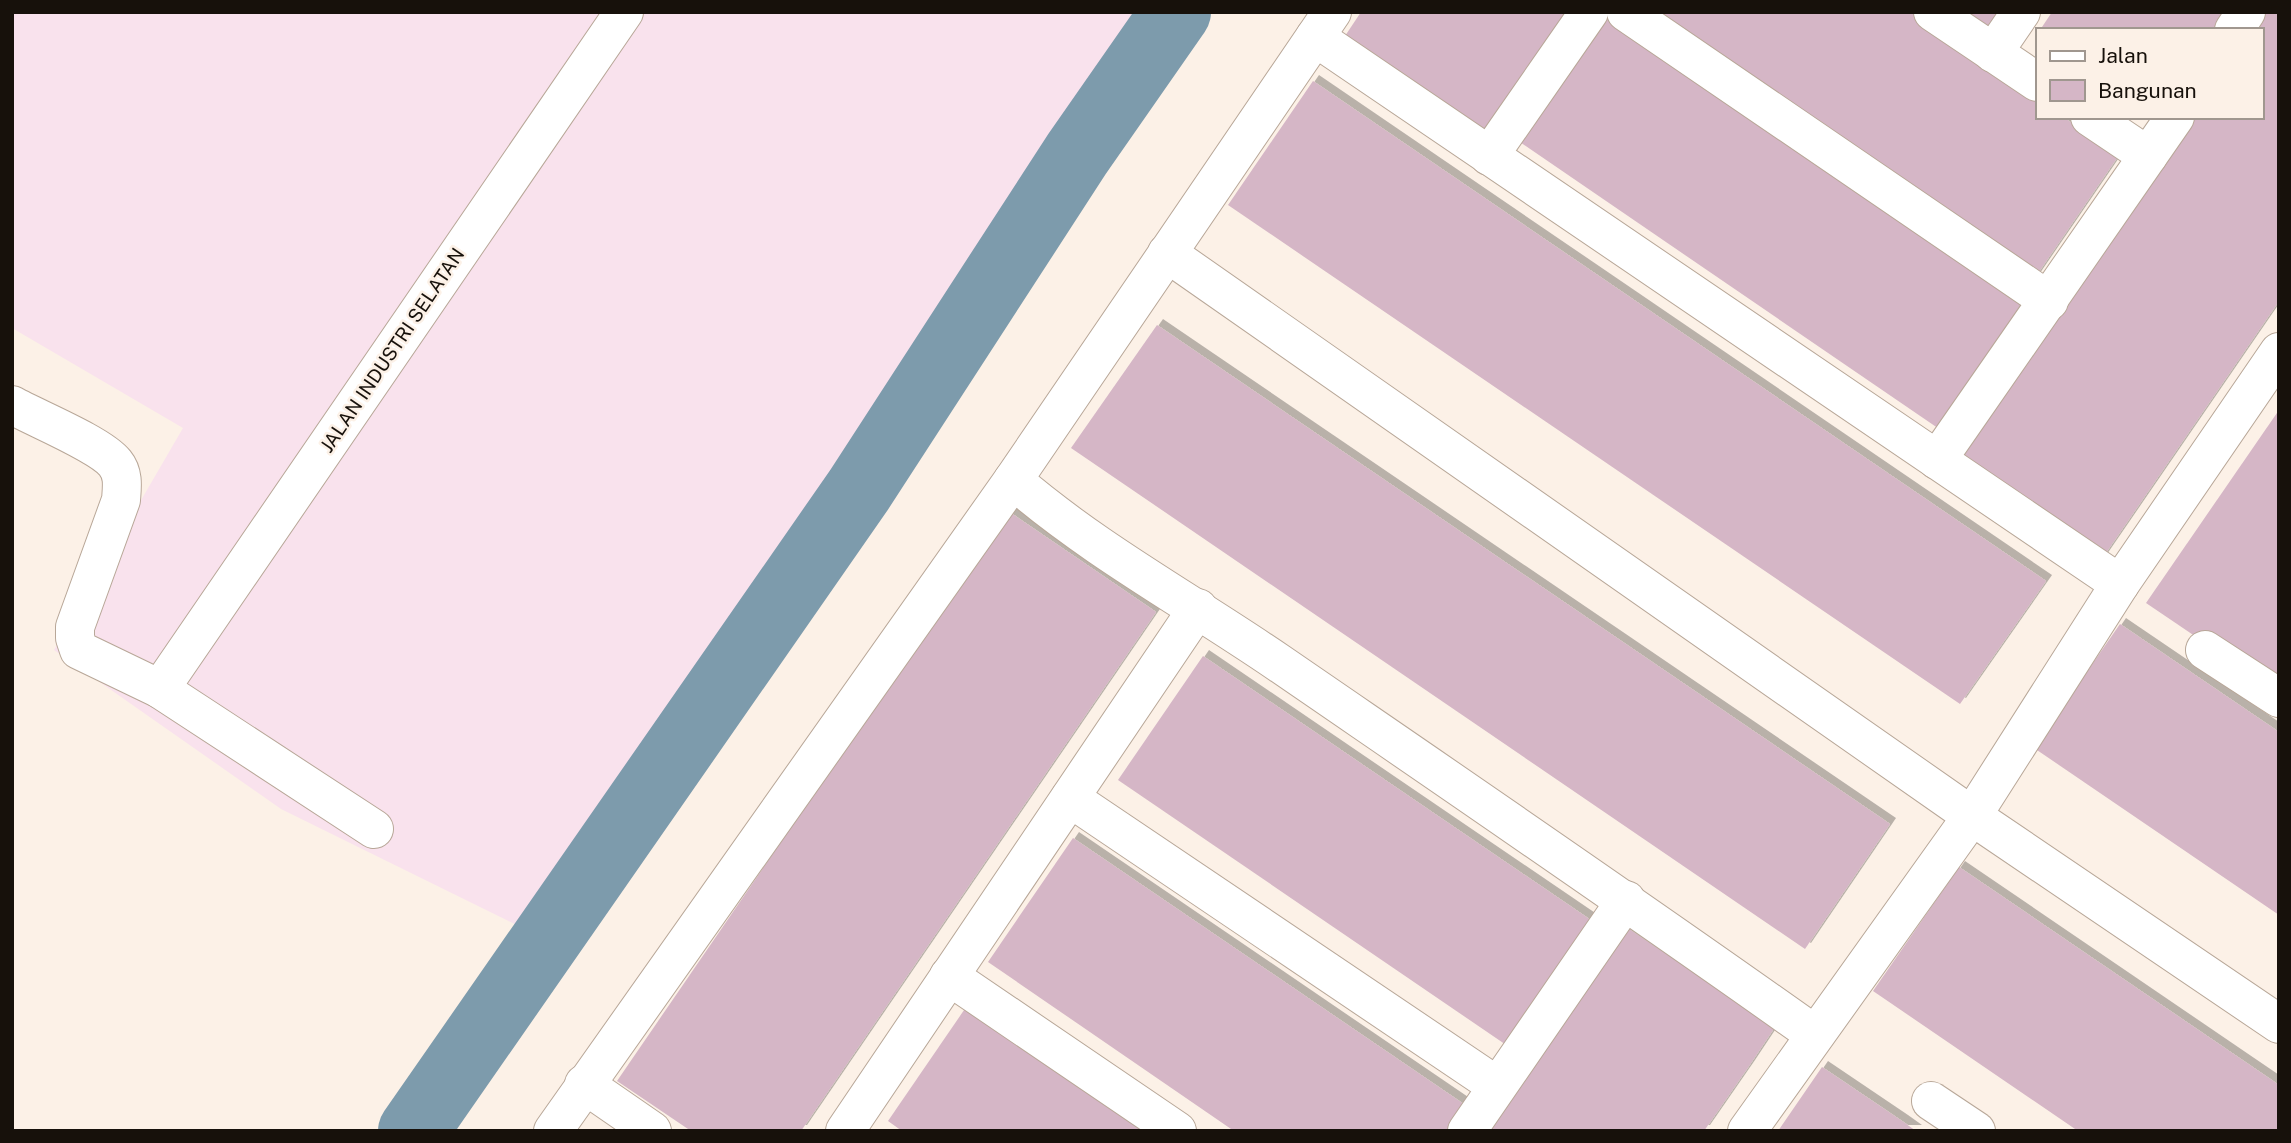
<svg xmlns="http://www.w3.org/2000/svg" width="2291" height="1143" viewBox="0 0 2291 1143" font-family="'Public Sans',sans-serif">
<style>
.industrial{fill:#f9e2ed}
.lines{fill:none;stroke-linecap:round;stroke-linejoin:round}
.river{stroke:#7d9bac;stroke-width:70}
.building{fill:#d5b6c6;filter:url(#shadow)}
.minor-casing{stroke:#b8a798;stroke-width:40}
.minor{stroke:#fff;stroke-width:38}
.labels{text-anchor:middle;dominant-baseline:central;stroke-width:5;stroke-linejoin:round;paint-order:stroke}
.street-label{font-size:19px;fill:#17110b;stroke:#fcf1e7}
</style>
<defs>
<filter id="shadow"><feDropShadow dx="6" dy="-6" stdDeviation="0" flood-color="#0004"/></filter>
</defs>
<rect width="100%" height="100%" fill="#fcf1e7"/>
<polygon class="industrial" points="12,12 1183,12 547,940 281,809 54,650 183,428 12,328"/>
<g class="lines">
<polyline class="river" points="413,1131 859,490 1077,154 1176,12"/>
</g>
<g class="building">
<polygon points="1361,12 1579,12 1492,140 1343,39"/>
<polygon points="1642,12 1910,12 2037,99 2037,117 2063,117 2119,155 2034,279"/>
<polygon points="1945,12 2007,12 1987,42"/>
<polygon points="2052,12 2239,12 2227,30 2040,30"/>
<polygon points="2259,12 2279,12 2279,301 2099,563 1950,463 2186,117 2261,117 2261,30 2247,30"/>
<polygon points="1597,13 2034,311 1948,435 1511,136"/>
<polygon points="1313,81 2046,581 1960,704 1228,205"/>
<polygon points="1157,325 1890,824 1805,949 1071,448"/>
<polygon points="2279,410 2279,693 2146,603"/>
<polygon points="1008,511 1156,612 801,1131 691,1131 617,1081"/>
<polygon points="2120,624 2279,732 2279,915 2034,748"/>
<polygon points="1203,656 1601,927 1515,1051 1118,780"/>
<polygon points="1073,838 1471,1109 1456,1131 1234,1131 988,962"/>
<polygon points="1959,867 2279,1085 2279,1131 2078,1131 1873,991"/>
<polygon points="1626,927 1775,1027 1749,1066 1704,1131 1487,1131"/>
<polygon points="973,997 1169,1131 902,1131 888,1121"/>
<polygon points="1822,1067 1902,1121 1916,1131 1778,1131"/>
</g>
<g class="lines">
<g class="minor-casing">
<g id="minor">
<polyline points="1626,12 2049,301"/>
<polyline points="1933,12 2037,82"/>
<polyline points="2234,30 2246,12"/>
<polyline points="1315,37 2120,584"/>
<polyline points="1993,53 2021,12"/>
<polyline points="2090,117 2148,156"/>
<polyline points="1489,156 1589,12"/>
<polyline points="1167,253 1972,816 2279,1024"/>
<path d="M12,405C35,418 100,444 115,463C124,474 122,487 121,500L75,627V638L79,650L160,689L374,829"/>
<polyline points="1937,460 2175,117"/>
<path d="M1013,480C1094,550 1190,602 1279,663C1458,786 1637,908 1814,1034"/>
<polyline points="2205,650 2279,698"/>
<polyline points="160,689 624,12"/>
<polyline points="1070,798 1497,1086"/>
<polyline points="949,976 1177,1131"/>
<polyline points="584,1084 652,1131"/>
<polyline points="1931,1101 1976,1131"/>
<polyline points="553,1131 1013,480 1332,12"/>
<polyline points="845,1131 1198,608"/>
<polyline points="1467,1131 1626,900"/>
<polyline points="1747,1131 1972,816 2120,584 2279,352"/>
</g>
</g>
<use href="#minor" class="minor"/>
</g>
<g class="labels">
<g class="street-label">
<text transform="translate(392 350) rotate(-56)">JALAN INDUSTRI SELATAN</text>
</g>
</g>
<rect width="2291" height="1143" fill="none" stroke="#17110b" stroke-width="28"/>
<rect x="2036" y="28" width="228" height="91" fill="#fcf1e7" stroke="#a0978f" stroke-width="2"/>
<rect x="2050" y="51" width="35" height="10" fill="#ffffff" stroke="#a0978f" stroke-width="2"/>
<text x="2098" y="63" font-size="21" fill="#17110b">Jalan</text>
<rect x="2050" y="80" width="35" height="21" fill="#d5b6c6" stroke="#a0978f" stroke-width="2"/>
<text x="2098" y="98" font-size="21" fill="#17110b">Bangunan</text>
</svg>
